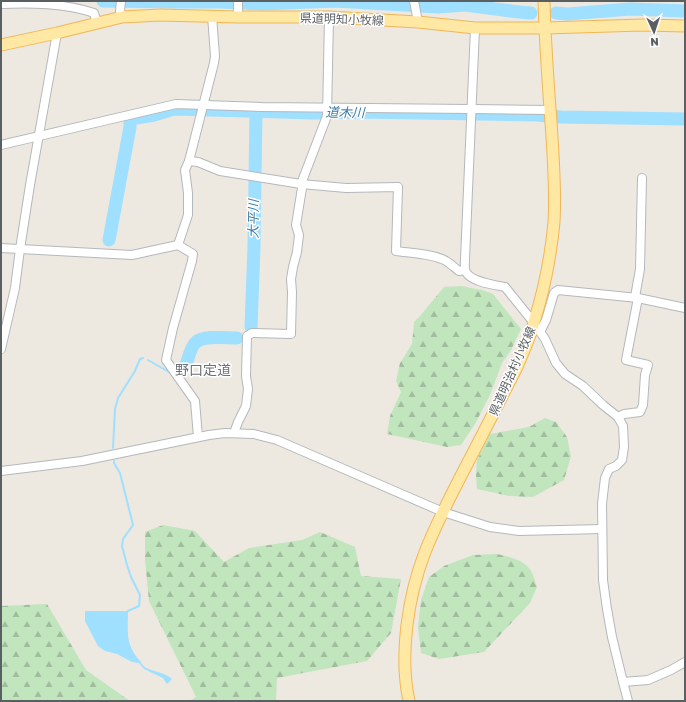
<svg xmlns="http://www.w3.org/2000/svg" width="686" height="702" viewBox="0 0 686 702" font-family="'Golos Text','Noto Sans JP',sans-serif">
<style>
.forest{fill:url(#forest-firs)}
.water{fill:#9fdfff}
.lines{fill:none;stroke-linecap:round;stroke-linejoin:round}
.stream{stroke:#9fdfff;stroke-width:2}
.river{stroke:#9fdfff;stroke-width:13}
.minor-casing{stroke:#b4b8bc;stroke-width:10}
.major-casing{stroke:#f1b656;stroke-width:13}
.minor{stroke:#fff;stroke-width:8}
.major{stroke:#ffe7a4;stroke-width:11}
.labels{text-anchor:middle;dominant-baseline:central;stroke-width:3;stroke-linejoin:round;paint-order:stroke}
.street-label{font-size:12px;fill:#5a5f62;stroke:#fff}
.water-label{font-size:13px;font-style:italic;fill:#3b7ba8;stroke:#fff}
.quarter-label{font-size:14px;fill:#6b7175;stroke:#fff}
</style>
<defs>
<pattern id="forest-firs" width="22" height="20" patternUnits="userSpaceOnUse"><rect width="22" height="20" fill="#c1e5bd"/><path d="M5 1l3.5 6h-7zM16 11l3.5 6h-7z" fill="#a0bd9d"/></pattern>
</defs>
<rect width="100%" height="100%" fill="#ede9e1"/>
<g class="forest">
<polygon points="461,286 482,290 493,294 521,329 511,350 502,363 490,395 475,424 461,445 447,447 387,434 390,416 401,392 396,381 400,363 412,344 414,322 420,316 444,287"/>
<polygon points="545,418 556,422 567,437 571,456 564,480 533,497 509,496 477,489 476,475 477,460 490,434 529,427"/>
<polygon points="163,525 195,531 224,562 249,548 302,540 320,532 332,537 355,547 361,576 401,579 391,633 367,661 277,678 276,701 189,701 196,697 149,601 145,560 145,532"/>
<path d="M497,554C509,557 525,560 531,571C534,576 535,582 537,587L530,603L484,652L439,659L421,653L418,627L421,600L429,577L444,566L473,555Z"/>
<polygon points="47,604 86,670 130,701 1,701 1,606"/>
</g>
<path class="water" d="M85,611H128C128,632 125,644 140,661C142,664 143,666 146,668C155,672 164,672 172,679L167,684L163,678L144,669L139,663L132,662L117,654L105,651L98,646L85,621Z"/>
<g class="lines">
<g class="stream">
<polyline points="148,360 169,372 172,373"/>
<polyline points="177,372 182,370 186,365"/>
<polyline points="113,448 115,409 118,398 135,371 140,359 143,358"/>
<polyline points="114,461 114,463 120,473 133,525 123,539 122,546 127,565 131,577 140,595 139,606 128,611"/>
</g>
<g class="river">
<polyline points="103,1 178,2 221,2 263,4 336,1 438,7 465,5 519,12 531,13"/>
<polyline points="556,13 568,14 630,9 685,11"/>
<polyline points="109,240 130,127 130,119 154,115 174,109 315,113 361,112 536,115 561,117 685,119"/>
<polyline points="251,327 254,247 256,111"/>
<path d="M186,365C188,359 191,346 196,342C204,335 226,338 237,338"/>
</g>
<g class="minor-casing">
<g id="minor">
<polyline points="121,1 120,11 122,17"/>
<polyline points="414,1 418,22"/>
<path d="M1,4C31,3 65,3 94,13L97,23"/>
<polyline points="238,17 238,1"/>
<path d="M475,28L465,259C465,263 464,269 466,272C471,282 495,285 505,287L534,323L545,339L556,363L565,374L583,386L603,405L618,417L623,426L624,447L622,460L616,466L609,469L605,478L602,504L603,580L607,609L612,637L623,682L628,701"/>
<polyline points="1,145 176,104 262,107 472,109 550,110"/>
<path d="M189,161L198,162L220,171L301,184L346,188L398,187L396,251C410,253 435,254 446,261C451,264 455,268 459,271L465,270"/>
<polyline points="178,245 188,215 188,193 185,170 189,161 214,63 215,56 212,16"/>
<polyline points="1,248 132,255 178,245 193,254 192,261 173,328 166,360 195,401 198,437"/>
<polyline points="635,297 640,269 642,178"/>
<polyline points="540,332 546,320 554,293 558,290 638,298 685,308"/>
<polyline points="1,349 15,288 20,249 30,185 57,33"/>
<polyline points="618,417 624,414 640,412 643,405 645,375 648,365 626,360 638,298"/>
<polyline points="234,433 238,422 246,406 248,389 246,376 247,336 252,333 291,334 292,292 291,279 293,267 297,252 299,235 296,225 302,188 301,184 327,116 329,17"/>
<polyline points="1,471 82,461 209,435 225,433 254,434 277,440 443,512 490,527 519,531 602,529"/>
<polyline points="623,682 648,680 671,670 685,662"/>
</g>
</g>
<g class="major-casing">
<g id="major">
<polyline points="1,45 57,33 122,17 160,15 238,17 329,17 418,22 475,28 545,28 643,25 685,26"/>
<path d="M409,701C399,655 408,596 425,552C436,524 450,497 464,470C482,436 499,402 517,367C523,353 530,338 534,322C544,290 551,255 554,222C556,188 553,155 551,122C548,82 545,41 544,1"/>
</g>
</g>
<use href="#minor" class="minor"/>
<use href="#major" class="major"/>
</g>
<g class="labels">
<g class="street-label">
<text transform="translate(342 19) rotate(2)">県道明知小牧線</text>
<text transform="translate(512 371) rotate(-66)">県道明治村小牧線</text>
</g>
<g class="water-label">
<text transform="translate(345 112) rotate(1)">道木川</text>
<text transform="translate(253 219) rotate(-89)">大平川</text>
</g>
<g class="quarter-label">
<text x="203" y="369">野口定道</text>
</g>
</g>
<rect width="686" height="702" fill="none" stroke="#5a5f62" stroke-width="4"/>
<g transform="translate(654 32) rotate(177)" stroke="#ffffff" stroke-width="3" paint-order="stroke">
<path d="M0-3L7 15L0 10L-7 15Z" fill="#5a5f62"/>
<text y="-6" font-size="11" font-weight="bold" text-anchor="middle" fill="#5a5f62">N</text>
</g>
</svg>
